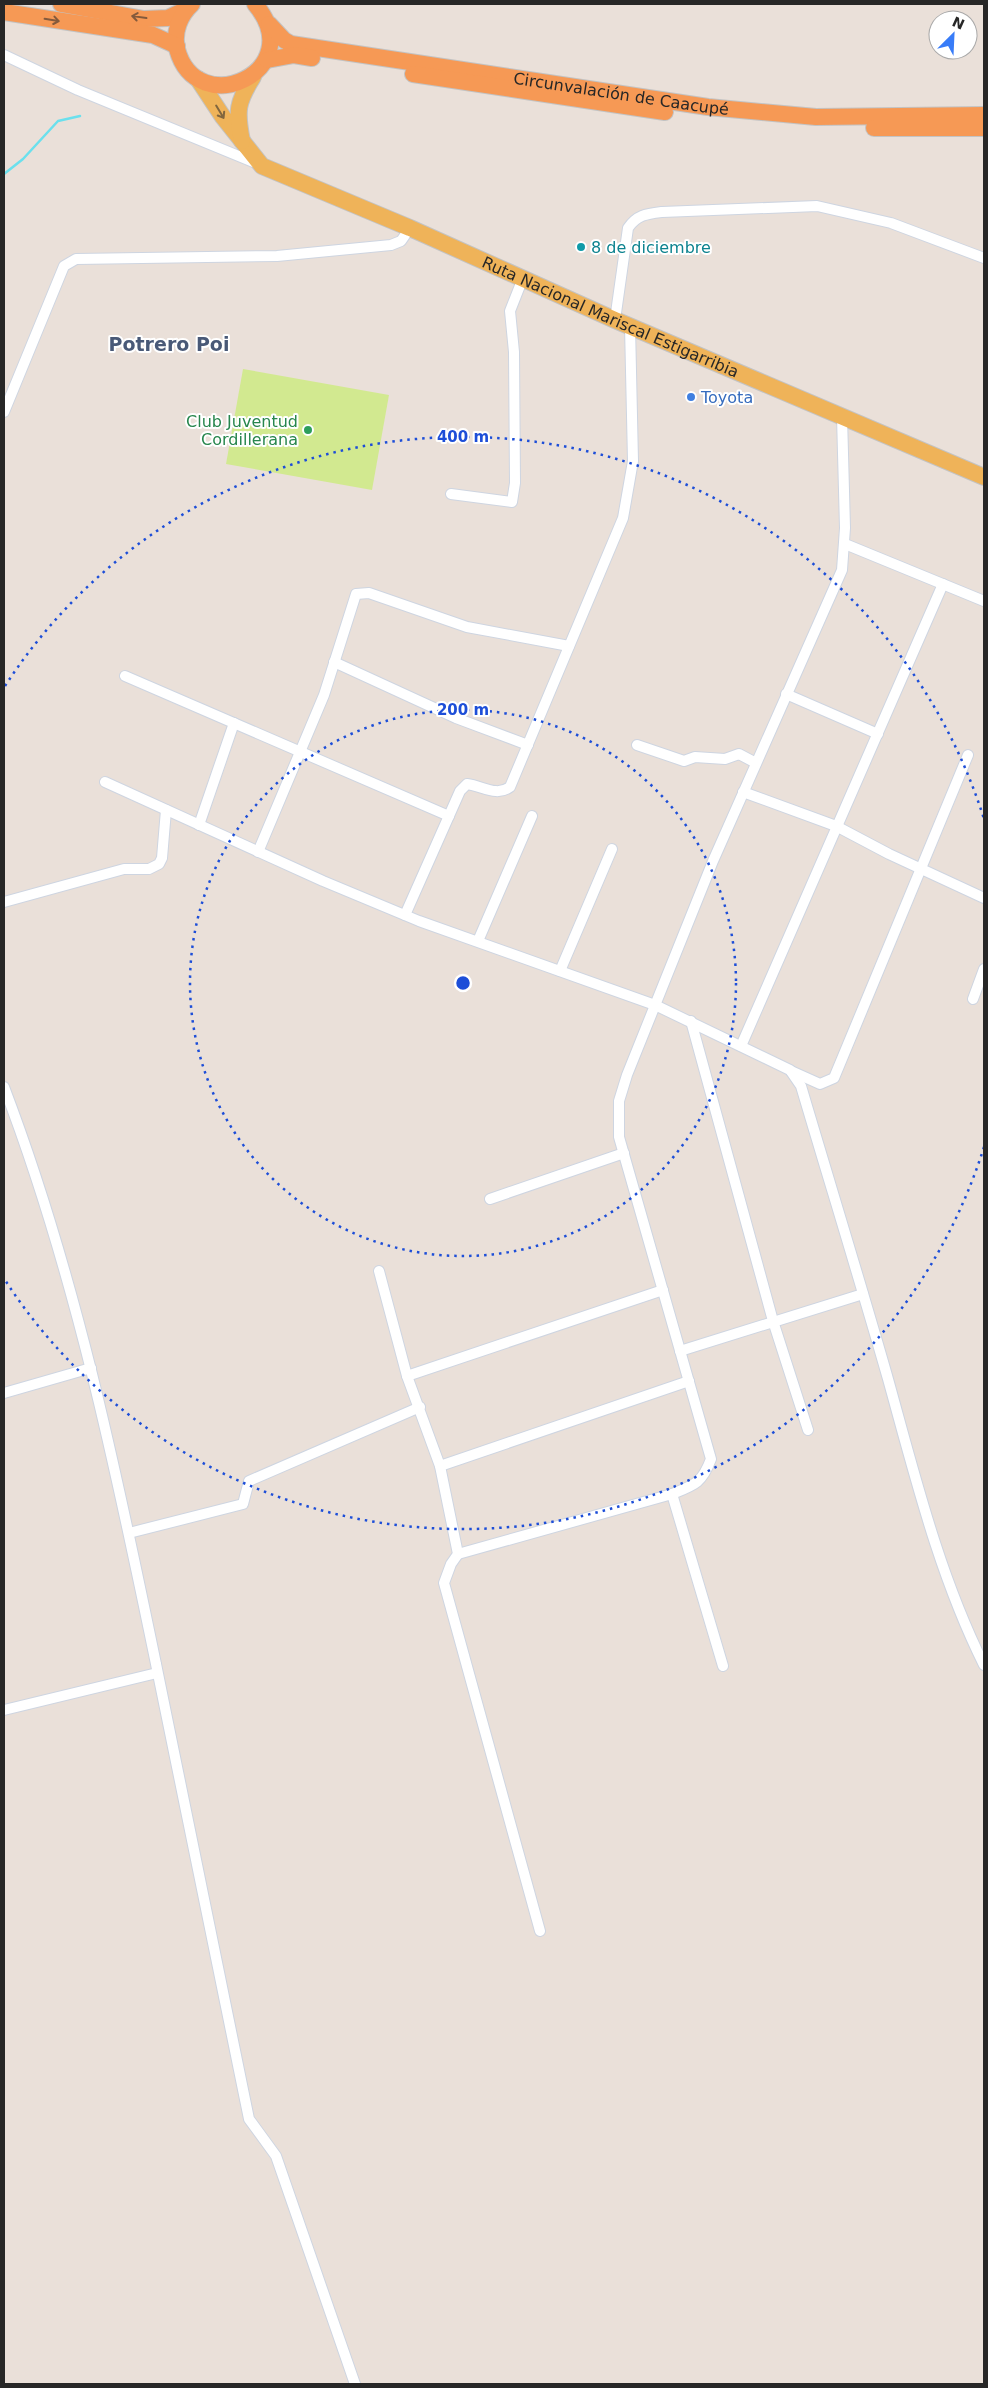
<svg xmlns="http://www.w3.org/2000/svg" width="988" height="2388" viewBox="0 0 988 2388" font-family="'DejaVu Sans',sans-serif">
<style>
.pitch{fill:#d2e990}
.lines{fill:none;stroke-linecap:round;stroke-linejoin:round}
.stream{stroke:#6be0ed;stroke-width:2.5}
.minor-casing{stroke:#ced5e1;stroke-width:12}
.primary-casing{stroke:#c3c3c3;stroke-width:18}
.trunk-casing{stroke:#c3c3c3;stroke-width:18}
.minor{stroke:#fff;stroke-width:10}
.primary{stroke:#efb359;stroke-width:16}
.trunk{stroke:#f69955;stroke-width:16}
.oneway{stroke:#845a3c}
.oneway2{stroke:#81663e}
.ring{fill:none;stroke:#1d4ed8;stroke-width:2.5;stroke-dasharray:2.5 5}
.culture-dot{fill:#0f9aa8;stroke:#fff;stroke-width:2}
.shop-dot{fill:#3f7fe0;stroke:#fff;stroke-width:2}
.leisure-dot{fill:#2e9e5b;stroke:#fff;stroke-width:2}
.labels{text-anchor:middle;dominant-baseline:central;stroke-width:4;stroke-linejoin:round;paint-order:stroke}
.street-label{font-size:16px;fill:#272727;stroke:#fff}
.culture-label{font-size:16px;fill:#0d838f;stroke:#fff;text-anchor:start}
.shop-label{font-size:16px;fill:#366cbe;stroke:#fff;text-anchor:start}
.leisure-label{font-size:16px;fill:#27864d;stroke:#fff;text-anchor:end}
.quarter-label{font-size:19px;font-weight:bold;fill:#495977;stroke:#fff}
.centre{fill:#1d4ed8;stroke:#fff;stroke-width:2.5}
.ring-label{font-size:15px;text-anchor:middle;font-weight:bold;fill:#1d4ed8;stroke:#fff;stroke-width:4;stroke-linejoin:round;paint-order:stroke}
</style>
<rect width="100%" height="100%" fill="#eae0d9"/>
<polygon class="pitch" points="243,369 389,395 372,490 226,464"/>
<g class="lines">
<polyline class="stream" points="4,174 23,159 58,121 80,116"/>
<g class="minor-casing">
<g id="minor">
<polyline points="4,55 78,90 258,164"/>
<path d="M615,320L628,228C637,215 646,214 662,212L817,206L891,223L984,258"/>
<polyline points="4,412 64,266 76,259 277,256 391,245 401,241 410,228"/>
<polyline points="451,494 512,502 515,483 514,352 510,311 523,278"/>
<polyline points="845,544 984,601"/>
<polyline points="334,662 456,718 528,745"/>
<polyline points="125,676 449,816"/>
<polyline points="786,694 878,734"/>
<polyline points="637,745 684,761 695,757 725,759 739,754 756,763"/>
<path d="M105,782L323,881L419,921L655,1005L790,1070L801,1086C830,1184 860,1281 888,1379C915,1476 939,1575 984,1665"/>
<polyline points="743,792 836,826 889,854 984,898"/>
<polyline points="199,825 234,723"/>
<polyline points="258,852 324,695 356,594 369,593 467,627 569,646"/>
<polyline points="4,902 124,869 149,869 159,864 162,858 166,810"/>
<path d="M405,915L460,791L467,784C483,786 496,797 510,787L623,518L633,461L630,326"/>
<polyline points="478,941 532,816"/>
<polyline points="560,971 612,849"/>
<polyline points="973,999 984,969"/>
<polyline points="691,1021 773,1321 808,1430"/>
<polyline points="741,1046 943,584"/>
<polyline points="791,1071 820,1084 834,1078 968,755"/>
<path d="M4,1087C75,1273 116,1470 156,1664C187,1816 218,1968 249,2119L276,2156L355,2384"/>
<polyline points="490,1199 624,1153"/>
<polyline points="379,1271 407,1376 440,1466 458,1554 451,1564 444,1583 540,1931"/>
<polyline points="680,1351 863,1294"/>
<polyline points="407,1376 663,1290"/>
<polyline points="4,1393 91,1368"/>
<polyline points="440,1466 689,1381"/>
<polyline points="672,1494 723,1666"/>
<polyline points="129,1533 243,1504 249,1481 420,1407"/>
<path d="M458,1554L672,1494C695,1485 702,1483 711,1459L619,1137V1101L627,1075L713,861L842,570L845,528L842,416"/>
<polyline points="4,1710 157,1673"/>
</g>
</g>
<g class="primary-casing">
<g id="primary">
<path id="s1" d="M198,79L223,117L262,166L410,228L615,320L984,477"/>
<path d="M242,141C236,111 237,102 253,77"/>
</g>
</g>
<g class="trunk-casing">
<g id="trunk">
<polyline points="61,4 144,19 168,18 185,10"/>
<path d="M192,4C180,15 173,32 177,49C197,123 311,71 255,4"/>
<polyline points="4,12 153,35 177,46"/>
<path id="s2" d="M269,24L284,40L291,44L708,107L816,117L984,115"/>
<polyline points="267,60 294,55 312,58"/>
<polyline points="413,74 665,112"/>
<polyline points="874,128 984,128"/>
</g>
</g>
<use href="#minor" class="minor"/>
<use href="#primary" class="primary"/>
<use href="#trunk" class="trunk"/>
</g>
<defs><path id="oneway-shaft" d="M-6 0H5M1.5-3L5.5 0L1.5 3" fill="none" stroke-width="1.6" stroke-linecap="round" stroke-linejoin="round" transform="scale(1.25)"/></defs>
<g class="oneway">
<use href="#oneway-shaft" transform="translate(139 17) rotate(-172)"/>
<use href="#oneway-shaft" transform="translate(52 20) rotate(9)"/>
</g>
<use class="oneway2" href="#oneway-shaft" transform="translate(220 112) rotate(59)"/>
<g class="ring">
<circle cx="463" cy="983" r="273"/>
<path d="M984 1147A546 546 0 0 1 5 1280M5 686A546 546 0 0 1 984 819"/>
</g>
<circle class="culture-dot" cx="581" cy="247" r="5"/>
<circle class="shop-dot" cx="691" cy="397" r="5"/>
<circle class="leisure-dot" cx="308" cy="430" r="5"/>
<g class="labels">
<g class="street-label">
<text stroke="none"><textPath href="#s2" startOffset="364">Circunvalación de Caacupé</textPath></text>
<text stroke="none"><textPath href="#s1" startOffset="488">Ruta Nacional Mariscal Estigarribia</textPath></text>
</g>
<g class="culture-label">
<text x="591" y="247">8 de diciembre</text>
</g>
<g class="shop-label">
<text x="701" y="397">Toyota</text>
</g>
<g class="leisure-label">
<text x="298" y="421">Club Juventud<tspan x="298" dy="18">Cordillerana</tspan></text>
</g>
<g class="quarter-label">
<text x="169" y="344">Potrero Poi</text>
</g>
</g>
<circle cx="463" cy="983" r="8" class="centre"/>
<g class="ring-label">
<text x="463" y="442">400 m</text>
<text x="463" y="715">200 m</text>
</g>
<rect width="988" height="2388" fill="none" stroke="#272727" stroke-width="10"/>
<g transform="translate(953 35) rotate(24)"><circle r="24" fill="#ffffff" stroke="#a9a9a9"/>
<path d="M0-4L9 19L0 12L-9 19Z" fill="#387cf8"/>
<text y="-8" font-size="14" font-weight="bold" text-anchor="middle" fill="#272727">N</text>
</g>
</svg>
